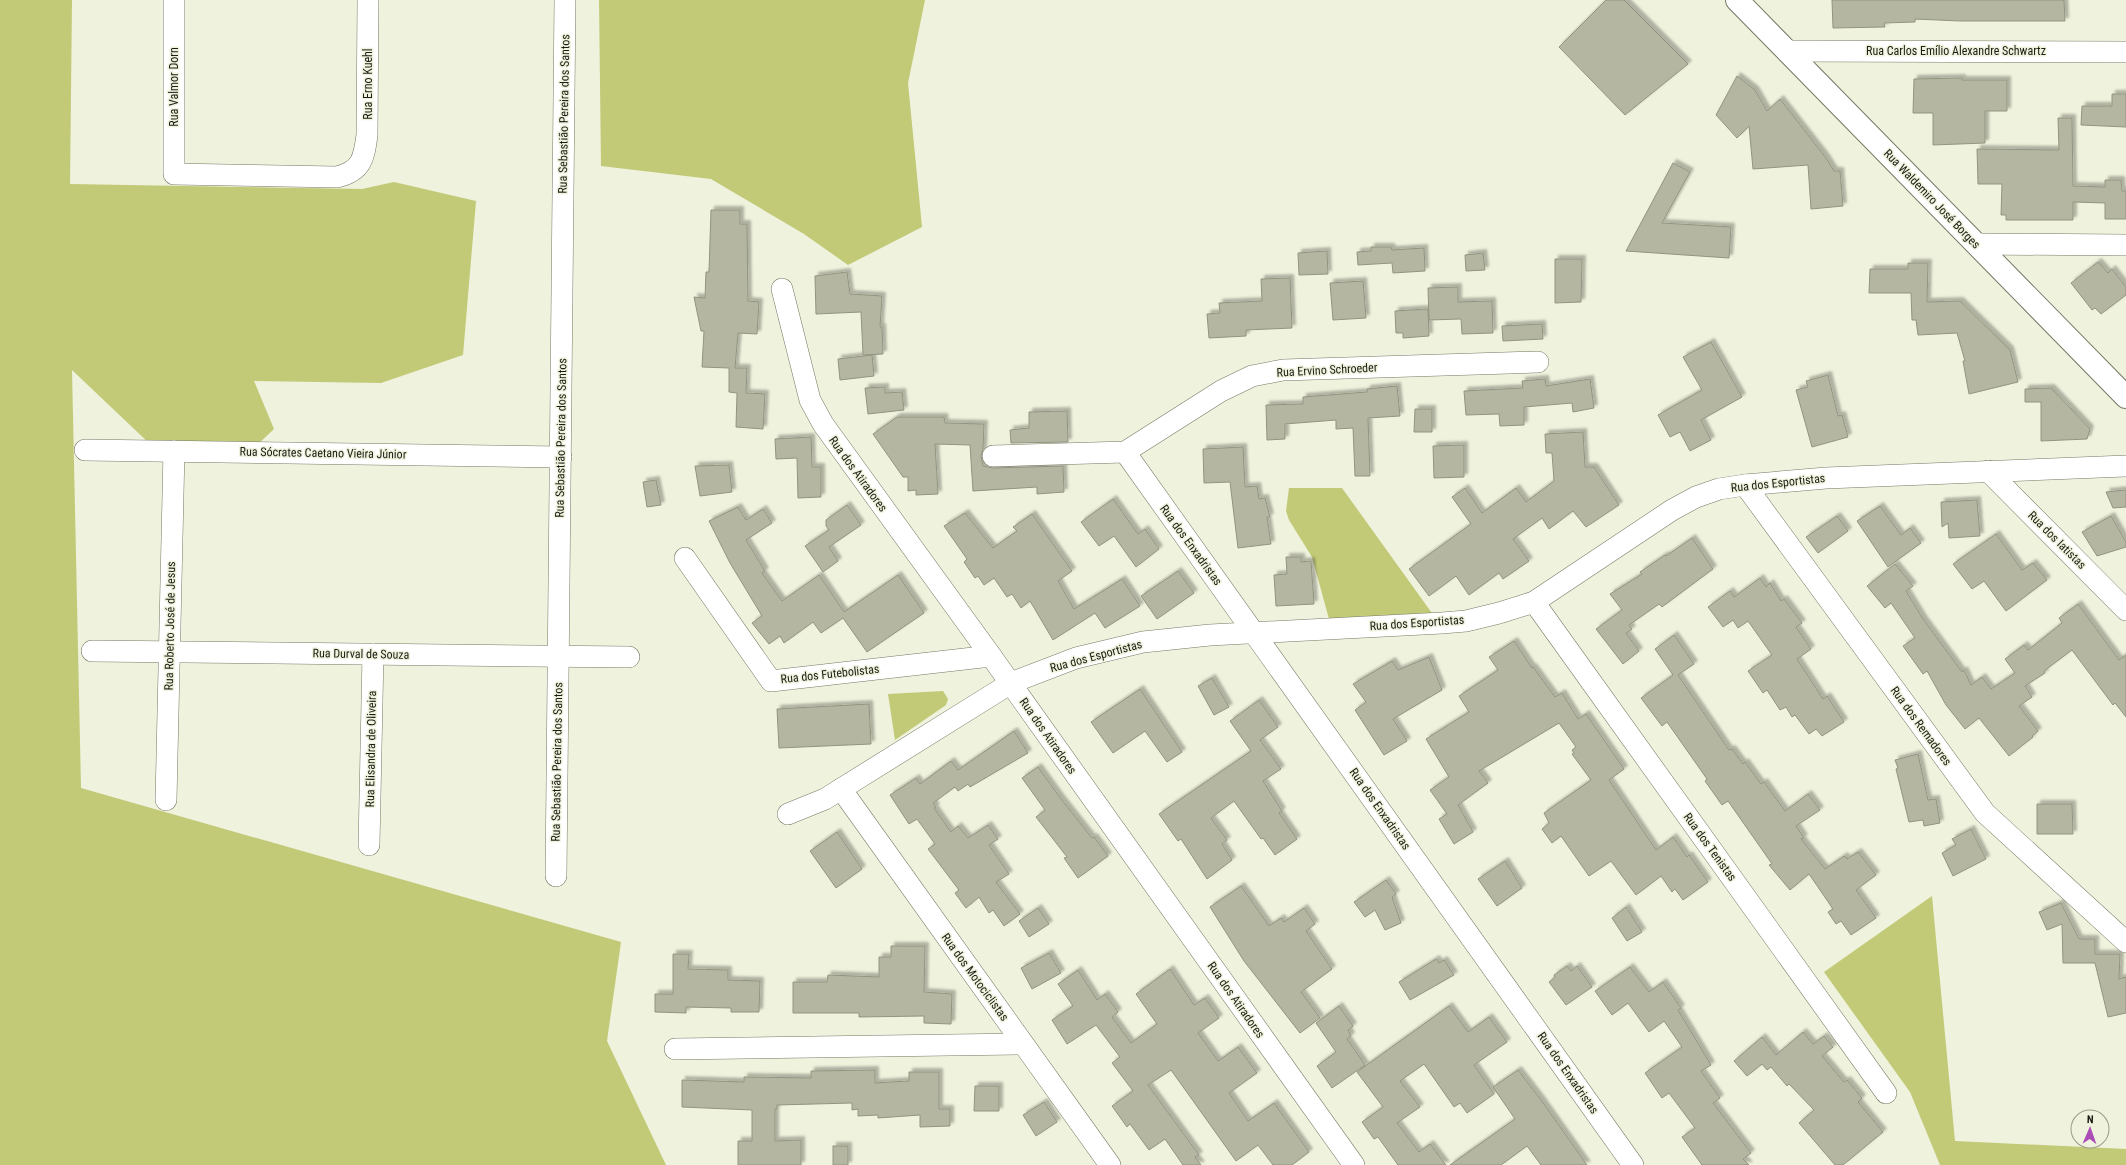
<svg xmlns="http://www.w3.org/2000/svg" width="2126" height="1165" viewBox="0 0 2126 1165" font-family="'Roboto Condensed',sans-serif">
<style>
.green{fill:#c2c977}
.building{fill:#b4b6a1;stroke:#929480;filter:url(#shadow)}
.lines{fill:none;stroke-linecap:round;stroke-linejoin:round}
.street-casing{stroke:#777966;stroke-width:22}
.secondary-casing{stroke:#777966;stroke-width:24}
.street{stroke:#fff;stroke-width:21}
.secondary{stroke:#fff;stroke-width:22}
.labels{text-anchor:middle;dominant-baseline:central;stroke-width:3;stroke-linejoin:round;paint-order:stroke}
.street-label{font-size:12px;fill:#1b1c14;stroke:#eff2dc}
</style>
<defs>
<filter id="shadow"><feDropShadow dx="3.5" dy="-3.5" stdDeviation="1" flood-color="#0004"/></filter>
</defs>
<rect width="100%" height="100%" fill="#eff2dc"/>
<g class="green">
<polygon points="0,0 72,0 70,184 362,189 394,182 476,201 463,355 381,383 254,381 274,429 257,445 151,445 72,370 81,788 621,942 607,1041 666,1165 0,1165"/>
<polygon points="599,0 925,0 908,83 922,227 848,265 804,234 711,179 601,166"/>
<polygon points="1289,488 1342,488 1434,616 1329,619 1312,557 1289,520 1286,511"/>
<polygon points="943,691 948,699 946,705 895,740 888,694"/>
<polygon points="1932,896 1955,1141 2126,1149 2126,1165 1940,1165 1910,1092 1824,972"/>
</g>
<g class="building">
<polygon points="1606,0 1624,0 1688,64 1625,115 1559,47"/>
<polygon points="1832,0 2064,0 2065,21 1960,21 1915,19 1915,22 1884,23 1885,27 1833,28"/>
<polygon points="1737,76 1755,90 1767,111 1780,99 1826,158 1834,171 1840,171 1843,206 1811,209 1808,165 1753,169 1749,126 1737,138 1716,115"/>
<polygon points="1962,78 1962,80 2007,80 2007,111 1985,111 1985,143 1933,145 1933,113 1913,113 1914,79"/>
<polygon points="2112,94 2126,94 2126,127 2081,125 2082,106 2112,106"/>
<polygon points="2058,118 2072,118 2073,186 2105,187 2105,180 2121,180 2122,191 2126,191 2126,219 2105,219 2105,203 2073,202 2073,220 2006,220 2006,215 2001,215 2002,184 1978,184 1977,149 2059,150"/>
<polygon points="1673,163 1690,172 1662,223 1731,227 1729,258 1626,251"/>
<polygon points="711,210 740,210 740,224 747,224 748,301 759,302 757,334 738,333 735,368 747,368 746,393 765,394 763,429 736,427 737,393 729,392 729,368 702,367 704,331 701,331 694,297 705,298 706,272 709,272"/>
<polygon points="1371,247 1391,247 1392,250 1424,248 1425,271 1393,273 1392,263 1358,265 1357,252 1371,251"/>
<polygon points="1327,251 1328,274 1299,275 1298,253"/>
<polygon points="1483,253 1485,270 1466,271 1465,255"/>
<polygon points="1555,259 1582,259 1581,302 1555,303"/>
<polygon points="2098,262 2108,273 2112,269 2126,287 2126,295 2101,314 2095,308 2092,310 2071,283"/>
<polygon points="1908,263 1928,263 1927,302 1960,301 2010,350 2018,382 1969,394 1963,361 1965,361 1957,333 1918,335 1916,320 1912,320 1911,293 1869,293 1870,269 1908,269"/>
<polygon points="847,272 850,294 882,296 880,327 882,327 883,354 863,355 861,312 816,314 815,276"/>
<polygon points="1290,278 1292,328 1246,330 1246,336 1209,338 1207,314 1220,313 1219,303 1262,301 1261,279"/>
<polygon points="1363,281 1366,318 1333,320 1330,283"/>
<polygon points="1458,287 1458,302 1492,301 1493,333 1462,334 1461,319 1429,320 1428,288"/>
<polygon points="1428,309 1429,336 1403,338 1403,333 1396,333 1395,311"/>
<polygon points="1542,324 1543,339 1503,341 1502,326"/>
<polygon points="1711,342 1742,397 1701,420 1711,440 1690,451 1680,432 1670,437 1658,415 1702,390 1683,357"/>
<polygon points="872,355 874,376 840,380 838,359"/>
<polygon points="1828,375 1838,416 1842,415 1848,437 1812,447 1796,390 1808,387 1806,381"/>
<polygon points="1545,379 1546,386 1590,379 1594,408 1573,412 1572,403 1524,407 1524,425 1500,426 1499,414 1466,415 1464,391 1523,388 1522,381"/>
<polygon points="1397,386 1400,416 1368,418 1370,476 1355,476 1353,428 1336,429 1336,420 1285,424 1285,439 1267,440 1266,405 1303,404 1303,397 1367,392 1367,389"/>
<polygon points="885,387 885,393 902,392 904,410 868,414 865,388"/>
<polygon points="2051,388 2090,429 2087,439 2041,441 2041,402 2025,402 2025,389"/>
<polygon points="1415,409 1432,409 1432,432 1414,432"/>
<polygon points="1067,411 1068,442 1011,443 1010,430 1029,428 1029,412"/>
<polygon points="897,417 944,417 945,423 984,424 983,449 981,456 983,466 993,468 1063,466 1064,492 1037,494 1037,487 973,491 970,445 935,444 938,494 916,495 916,490 908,491 908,477 903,477 873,434"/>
<polygon points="1583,432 1585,467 1594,467 1619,505 1586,527 1573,511 1549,529 1542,518 1513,539 1529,561 1503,579 1499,573 1469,595 1456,576 1429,596 1409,569 1471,524 1452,497 1465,488 1482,513 1516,488 1526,502 1554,481 1552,453 1546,453 1545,434"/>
<polygon points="811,437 812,467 821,467 821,497 798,498 797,458 776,459 775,439"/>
<polygon points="1464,445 1464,477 1434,478 1433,446"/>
<polygon points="1243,447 1245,487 1257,486 1259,499 1265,498 1270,517 1267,517 1271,544 1238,548 1230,482 1204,483 1203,449"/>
<polygon points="729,465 732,492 700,496 695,466"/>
<polygon points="656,480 661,505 647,507 643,482"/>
<polygon points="2126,490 2126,507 2113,508 2106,492"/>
<polygon points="1113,499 1138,534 1145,529 1159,549 1136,567 1114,536 1099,546 1081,522"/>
<polygon points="1977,500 1980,536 1949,538 1948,523 1942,527 1941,502"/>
<polygon points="847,505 861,525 829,547 838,561 823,572 805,546 829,530 826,526 826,520"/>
<polygon points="1880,506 1901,535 1910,528 1921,543 1888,567 1857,521"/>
<polygon points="738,507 746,520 763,509 772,523 746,540 765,571 762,573 782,601 819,575 844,612 898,575 924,613 867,652 843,618 821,633 813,622 784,643 780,636 769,644 752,623 762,616 730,563 709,521"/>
<polygon points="965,513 993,548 1017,531 1013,527 1032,514 1072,571 1058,581 1074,609 1122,579 1140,606 1105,628 1095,613 1053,640 1030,601 1021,608 1012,594 1007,597 994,578 984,585 978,576 975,578 964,562 967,559 944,526"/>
<polygon points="1837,516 1848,531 1818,553 1806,537"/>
<polygon points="2111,516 2126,542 2126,547 2097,556 2082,532"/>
<polygon points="1996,534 2022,570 2033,563 2047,580 2006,611 1984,581 1972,589 1953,564"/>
<polygon points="1692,538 1713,569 1662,607 1659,604 1629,625 1632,629 1626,633 1639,651 1623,664 1596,629 1622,610 1610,594 1642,574 1640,572 1665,555 1666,556"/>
<polygon points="1286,557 1301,557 1301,562 1311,561 1314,604 1276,606 1274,575 1287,574"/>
<polygon points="1895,564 1913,586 1906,591 1923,619 1962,672 1964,670 1971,685 1982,677 1991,689 2015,673 2005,659 2024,645 2028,650 2062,623 2059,618 2078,604 2119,660 2126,655 2126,717 2115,703 2113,705 2072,650 2044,671 2045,673 2025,686 2032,697 2019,706 2038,731 2032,736 2033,737 2009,756 1979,718 1965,729 1946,705 1927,671 1923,674 1903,646 1915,638 1891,603 1885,608 1867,586"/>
<polygon points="1178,571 1194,593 1157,619 1141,596"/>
<polygon points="1760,578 1766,587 1770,583 1781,601 1784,599 1802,623 1796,627 1811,649 1797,659 1823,699 1827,696 1844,722 1822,736 1816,729 1809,734 1795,715 1792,717 1786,707 1780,710 1767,690 1763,693 1748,671 1772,655 1748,621 1738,628 1733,620 1723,627 1708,607 1730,591 1734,597"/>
<polygon points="1674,635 1694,664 1678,675 1729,750 1732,749 1743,764 1745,762 1761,784 1764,782 1785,811 1808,794 1820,810 1796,826 1804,838 1801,839 1825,869 1844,856 1847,859 1858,852 1876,875 1856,890 1876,918 1851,935 1841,921 1836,924 1828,912 1833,909 1809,874 1790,890 1769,865 1772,864 1728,801 1722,805 1705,781 1707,779 1667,722 1662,726 1641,698 1673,675 1655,649"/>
<polygon points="1514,641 1532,668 1533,667 1555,697 1562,693 1578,719 1586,714 1624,769 1609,780 1656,850 1673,837 1687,857 1689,855 1708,882 1683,900 1675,889 1672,892 1661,876 1636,895 1611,861 1589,876 1561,836 1552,843 1542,829 1549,823 1544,813 1591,780 1572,754 1574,753 1572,750 1576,747 1559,723 1479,771 1488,783 1458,805 1473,832 1454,844 1439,819 1447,814 1430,790 1449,777 1426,739 1469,712 1459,696 1498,670 1489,657"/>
<polygon points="1429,657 1442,690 1393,719 1407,741 1384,755 1355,710 1366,702 1353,684 1392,661 1398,670"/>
<polygon points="1212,678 1229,707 1214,715 1198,686"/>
<polygon points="1140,689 1182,752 1167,762 1145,731 1113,753 1091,722"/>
<polygon points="1259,700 1278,727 1260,740 1281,769 1263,781 1282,811 1279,813 1297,839 1275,855 1263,838 1261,839 1234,801 1211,818 1227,840 1222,844 1232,860 1207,879 1181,839 1178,841 1159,814 1251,751 1230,721"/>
<polygon points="869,704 871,744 779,748 777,709"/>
<polygon points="1014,731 1028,753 970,787 968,784 958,791 955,787 933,803 936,807 934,808 951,832 958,826 968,838 988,825 998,839 989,845 1009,874 996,882 1020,914 1004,926 993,910 989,913 979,897 966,908 955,893 959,890 928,849 935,844 917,819 909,824 890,795 916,778 920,784 951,761 958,770"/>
<polygon points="1918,754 1928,800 1936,799 1940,823 1924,826 1923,820 1909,822 1896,769 1898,768 1895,760"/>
<polygon points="1038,767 1061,799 1092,838 1094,837 1108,856 1078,878 1064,858 1067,857 1036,817 1045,810 1022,778"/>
<polygon points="2037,804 2072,804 2073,834 2037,834"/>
<polygon points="1971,829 1986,859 1953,876 1942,853 1956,845 1952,839"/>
<polygon points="837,832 862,869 836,888 810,851"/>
<polygon points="1505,861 1522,888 1497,906 1478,879"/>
<polygon points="1386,880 1396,894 1392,897 1401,923 1385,930 1375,910 1365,917 1354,902"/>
<polygon points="1241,886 1269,926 1281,918 1284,922 1304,908 1315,924 1306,931 1332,969 1301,992 1320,1018 1300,1033 1244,961 1210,907"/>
<polygon points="2061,903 2079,939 2095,939 2095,954 2120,954 2119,979 2126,977 2126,1013 2108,1017 2095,963 2063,963 2062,924 2047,930 2039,912"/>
<polygon points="1626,907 1642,932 1627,941 1612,918"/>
<polygon points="1038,908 1049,924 1029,937 1019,921"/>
<polygon points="891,946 925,946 924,992 952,994 951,1024 924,1023 924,1016 859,1017 859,1013 793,1013 793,982 827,982 828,975 879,977 879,957 891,957"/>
<polygon points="1049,953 1061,973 1032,989 1021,968"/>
<polygon points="673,954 689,954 688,969 728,970 728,980 760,981 759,1012 731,1012 731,1008 686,1007 686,1013 655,1012 655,994 673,994"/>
<polygon points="1436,959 1439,963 1444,960 1454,975 1410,1000 1399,982"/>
<polygon points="1567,966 1571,971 1577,966 1592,987 1566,1005 1549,982 1555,977 1554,975"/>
<polygon points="1630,967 1649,992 1663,982 1681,1008 1678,1010 1711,1065 1701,1071 1720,1098 1713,1103 1751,1153 1743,1159 1749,1165 1702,1165 1682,1137 1695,1128 1669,1093 1662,1098 1645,1073 1682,1047 1664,1021 1649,1032 1628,1003 1612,1015 1595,991"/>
<polygon points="1170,969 1194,1005 1205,998 1219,1018 1198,1033 1218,1061 1238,1047 1257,1073 1229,1093 1248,1121 1274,1103 1309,1152 1292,1165 1273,1165 1258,1145 1236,1161 1171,1070 1148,1085 1199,1155 1195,1157 1201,1165 1183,1165 1165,1139 1149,1150 1130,1124 1127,1127 1112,1106 1133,1091 1112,1063 1120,1057 1096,1025 1067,1044 1052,1020 1073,1006 1058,984 1078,970 1097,1000 1105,994 1118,1012 1112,1017 1131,1043 1157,1024 1136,994"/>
<polygon points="1339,1006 1353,1026 1348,1030 1351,1036 1347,1039 1365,1065 1332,1088 1317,1066 1336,1052 1316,1023"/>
<polygon points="1449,1006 1468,1032 1489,1017 1507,1042 1474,1065 1494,1094 1467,1113 1460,1103 1454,1107 1424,1064 1400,1081 1420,1107 1397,1123 1419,1152 1430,1144 1446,1165 1398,1165 1378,1137 1374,1139 1362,1122 1383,1107 1357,1072"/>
<polygon points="1803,1032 1813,1044 1824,1036 1833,1047 1822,1056 1844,1082 1847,1080 1862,1098 1858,1102 1883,1132 1843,1165 1835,1165 1799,1123 1814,1110 1789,1084 1787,1086 1771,1067 1767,1070 1762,1064 1747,1076 1734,1061 1762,1037 1776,1055"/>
<polygon points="875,1070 875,1083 909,1081 909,1072 939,1072 939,1109 950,1109 950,1126 920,1127 920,1115 878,1118 878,1115 858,1116 858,1109 852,1110 852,1103 777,1105 777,1109 775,1109 775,1141 801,1140 801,1165 738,1165 738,1141 752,1141 752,1110 682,1107 682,1080 744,1082 744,1077 811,1078 811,1071"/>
<polygon points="1518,1070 1541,1100 1587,1165 1541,1165 1527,1146 1501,1165 1450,1165 1515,1119 1493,1087"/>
<polygon points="975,1086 999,1086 999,1111 974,1111"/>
<polygon points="1044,1102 1057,1122 1036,1136 1023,1115"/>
<rect x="833" y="1146" width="15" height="19"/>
</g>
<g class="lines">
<g class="street-casing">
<g id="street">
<path d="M174,0V174L337,177C362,171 364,158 367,135L368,0"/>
<polyline points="1787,51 2126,52"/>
<polyline points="1976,244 2126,245"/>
<polyline points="782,289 810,400 823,424 991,656 1354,1165"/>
<polyline points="85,450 561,457"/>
<polyline points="1125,452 1633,1165"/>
<polyline points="993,456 1125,452 1221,391 1252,376 1283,370 1538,362"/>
<polyline points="1988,471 2126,610"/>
<polyline points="1745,485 1985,813 2126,942"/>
<polyline points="685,558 771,681 991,656"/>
<polyline points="1534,602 1886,1093"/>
<polyline points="92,651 629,657"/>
<polyline points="841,789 1110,1165"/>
<polyline points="166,800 174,451"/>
<polyline points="788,814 825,799 1011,683 1076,658 1143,642 1210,635 1442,623 1466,621 1499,613 1534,602 1672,510 1696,497 1719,489 1745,485 1826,478 2126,466"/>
<polyline points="369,845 373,654"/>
<polyline points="556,876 565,0"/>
<polyline points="675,1049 1023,1044"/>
</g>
</g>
<g class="secondary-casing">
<polyline id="secondary" points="1737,0 2126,397"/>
</g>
<use href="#street" class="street"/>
<use href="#secondary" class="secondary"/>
</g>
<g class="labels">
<g class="street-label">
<text x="1956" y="51">Rua Carlos Emílio Alexandre Schwartz</text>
<text transform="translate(368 84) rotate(-90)">Rua Erno Kuehl</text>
<text transform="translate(174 87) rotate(-90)">Rua Valmor Dorn</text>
<text transform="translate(564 114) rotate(-89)">Rua Sebastião Pereira dos Santos</text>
<text transform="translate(1932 199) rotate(46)">Rua Waldemiro José Borges</text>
<text transform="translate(1327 370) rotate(-3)">Rua Ervino Schroeder</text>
<text transform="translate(561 438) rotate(-89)">Rua Sebastião Pereira dos Santos</text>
<text transform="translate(323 453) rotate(1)">Rua Sócrates Caetano Vieira Júnior</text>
<text transform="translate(858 474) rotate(54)">Rua dos Atiradores</text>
<text transform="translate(1778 483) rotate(-6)">Rua dos Esportistas</text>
<text transform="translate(2057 540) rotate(45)">Rua dos Iatistas</text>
<text transform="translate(1191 545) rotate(54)">Rua dos Enxadristas</text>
<text transform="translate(1417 623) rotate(-4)">Rua dos Esportistas</text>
<text transform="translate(170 626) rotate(-89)">Rua Roberto José de Jesus</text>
<text transform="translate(361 654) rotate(1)">Rua Durval de Souza</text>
<text transform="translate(1096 656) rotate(-15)">Rua dos Esportistas</text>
<text transform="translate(830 674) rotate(-6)">Rua dos Futebolistas</text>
<text transform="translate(1921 726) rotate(54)">Rua dos Remadores</text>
<text transform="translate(1048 736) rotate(55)">Rua dos Atiradores</text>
<text transform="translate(371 749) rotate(-89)">Rua Elisandra de Oliveira</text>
<text transform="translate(557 762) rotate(-89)">Rua Sebastião Pereira dos Santos</text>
<text transform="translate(1380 809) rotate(55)">Rua dos Enxadristas</text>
<text transform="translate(1710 847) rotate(54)">Rua dos Tenistas</text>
<text transform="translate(975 977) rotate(54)">Rua dos Motociclistas</text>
<text transform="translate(1236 1000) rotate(55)">Rua dos Atiradores</text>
<text transform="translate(1568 1073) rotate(55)">Rua dos Enxadristas</text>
</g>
</g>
<g transform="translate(2090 1129) rotate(2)"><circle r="19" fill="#eff2dc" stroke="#9a9c8c"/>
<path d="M0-3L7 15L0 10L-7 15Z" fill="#aa4db7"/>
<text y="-6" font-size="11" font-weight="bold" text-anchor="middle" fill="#1b1c14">N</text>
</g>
</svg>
